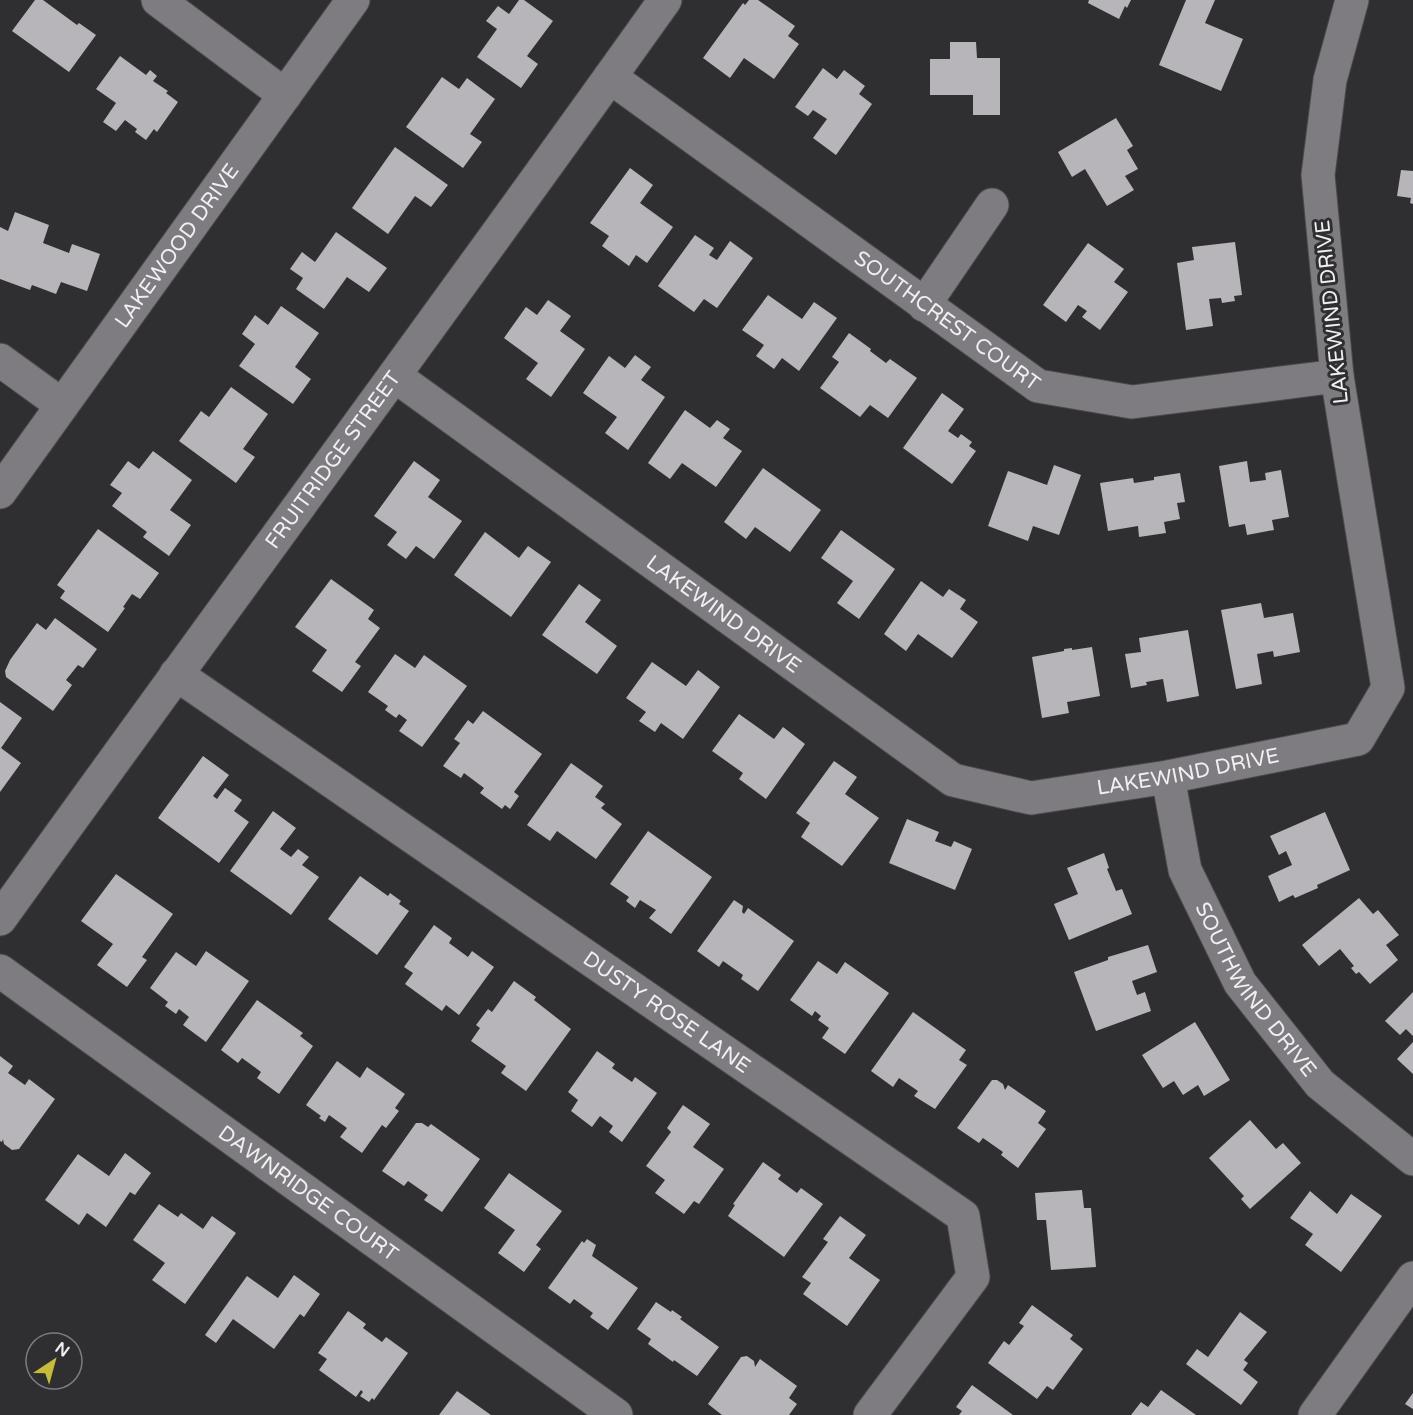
<svg xmlns="http://www.w3.org/2000/svg" width="1413" height="1415" viewBox="0 0 1413 1415" font-family="'Varela Round',sans-serif">
<style>
.building{fill:#b7b5b9}
.lines{fill:none;stroke-linecap:round;stroke-linejoin:round}
.minor-casing{stroke:#4b4a4c;stroke-width:35}
.minor{stroke:#7e7c80;stroke-width:33}
.labels{text-anchor:middle;dominant-baseline:central;stroke-width:6;stroke-linejoin:round;paint-order:stroke}
.street-label{font-size:21px;fill:#f0f0f2;stroke:#2f2e30}
</style>
<rect width="100%" height="100%" fill="#2f2e30"/>
<g class="building">
<polygon points="35,0 43,0 77,25 79,23 96,35 69,72 12,31"/>
<polygon points="519,0 524,0 553,21 527,56 538,64 521,88 477,57 497,29 486,21 498,6 509,14"/>
<polygon points="749,0 758,0 795,26 788,36 799,44 774,79 744,58 730,78 703,58 743,3 745,5"/>
<polygon points="1089,0 1131,0 1127,8 1125,6 1119,19 1088,3"/>
<polygon points="1186,0 1215,0 1205,23 1243,39 1221,91 1159,65"/>
<polygon points="950,42 976,42 977,58 1000,58 1000,115 973,115 973,95 930,95 930,59 950,59"/>
<polygon points="120,56 146,75 150,70 157,76 153,81 168,91 166,93 178,102 157,132 154,129 146,140 135,132 137,129 125,120 116,131 103,122 116,103 96,89"/>
<polygon points="823,68 837,79 844,70 865,86 859,94 872,104 836,155 813,138 827,119 813,110 808,116 795,107"/>
<polygon points="442,77 459,89 467,78 495,99 470,134 482,142 463,168 406,127"/>
<polygon points="1116,118 1133,146 1127,150 1138,169 1125,176 1134,190 1107,206 1085,169 1072,177 1058,152"/>
<polygon points="395,147 448,185 431,207 415,196 388,234 352,208"/>
<polygon points="630,168 653,185 640,203 673,227 647,263 636,255 629,266 602,246 609,236 590,223"/>
<polygon points="1401,170 1413,171 1413,204 1410,203 1411,198 1397,196"/>
<polygon points="15,212 49,225 43,243 69,253 72,244 100,254 87,291 61,282 56,294 32,285 30,290 0,279 0,227 8,231"/>
<polygon points="336,232 387,268 369,292 347,277 324,309 296,289 303,278 290,269 302,252 315,262"/>
<polygon points="695,235 714,248 709,255 717,260 730,241 753,258 717,308 704,299 694,312 658,286"/>
<polygon points="1235,242 1242,295 1234,296 1235,301 1222,303 1221,298 1209,299 1213,326 1186,330 1177,263 1194,260 1192,247"/>
<polygon points="1088,243 1124,269 1114,282 1128,292 1100,330 1082,317 1087,311 1078,305 1066,322 1043,305"/>
<polygon points="768,295 802,319 814,302 837,318 799,371 782,358 774,369 756,356 764,345 742,330"/>
<polygon points="548,300 571,316 560,331 585,349 551,397 526,379 538,363 504,338 526,307 537,315"/>
<polygon points="281,306 319,333 295,367 311,379 293,404 239,366 255,344 242,334 255,315 268,325"/>
<polygon points="849,333 871,349 870,351 886,363 890,359 917,378 888,418 870,405 860,417 820,388 839,362 832,357"/>
<polygon points="635,355 651,367 641,380 665,397 628,450 605,433 617,417 583,393 609,356 625,368"/>
<polygon points="231,387 268,414 243,449 255,457 236,483 179,441 201,411 209,417"/>
<polygon points="942,393 964,409 948,431 958,438 961,434 972,442 969,446 976,451 952,484 903,448"/>
<polygon points="685,410 710,428 717,420 730,429 723,438 742,451 716,487 682,463 670,479 648,463"/>
<polygon points="153,451 192,480 170,510 191,525 169,556 143,537 147,532 112,506 122,493 110,485 128,461 139,469"/>
<polygon points="414,461 440,480 428,497 462,521 434,559 416,546 406,559 387,545 397,532 374,516"/>
<polygon points="1247,461 1250,482 1266,480 1265,473 1281,470 1289,517 1272,520 1274,530 1247,535 1245,524 1229,527 1219,466"/>
<polygon points="1054,465 1081,475 1059,535 1033,526 1028,541 988,526 1008,471 1047,485"/>
<polygon points="763,468 821,510 790,552 755,527 746,539 724,522"/>
<polygon points="1180,473 1185,502 1177,503 1180,519 1164,522 1166,533 1139,537 1138,526 1108,531 1100,483 1133,478 1134,483 1154,480 1154,477"/>
<polygon points="98,529 159,573 140,599 132,594 123,607 125,608 108,632 60,598 65,591 57,585"/>
<polygon points="841,530 895,569 859,619 837,603 853,581 821,558"/>
<polygon points="485,532 519,558 528,546 551,562 511,617 454,575"/>
<polygon points="331,579 374,610 368,619 380,628 355,662 361,666 342,692 312,671 327,650 295,627"/>
<polygon points="921,581 943,597 949,589 966,600 960,609 978,622 952,658 918,634 906,651 884,634"/>
<polygon points="579,584 601,600 585,622 617,646 597,674 542,635"/>
<polygon points="1261,603 1264,618 1293,613 1300,652 1274,657 1273,651 1257,654 1262,684 1236,689 1221,610"/>
<polygon points="55,618 97,649 83,668 78,665 66,680 72,685 53,711 6,677 5,671 10,660 37,623 46,630"/>
<polygon points="1188,630 1199,696 1167,702 1163,679 1146,682 1147,685 1131,688 1125,654 1141,652 1139,638"/>
<polygon points="1092,647 1100,696 1067,702 1069,713 1042,718 1032,657 1064,651 1064,649 1072,648 1072,650"/>
<polygon points="395,654 415,668 424,655 467,686 422,747 399,731 407,720 399,714 396,718 385,710 388,706 368,692"/>
<polygon points="652,662 686,686 698,670 720,687 683,739 661,723 655,732 639,721 646,712 626,698"/>
<polygon points="0,702 22,718 1,748 21,763 0,792"/>
<polygon points="483,711 542,754 514,792 519,796 510,809 505,805 502,809 480,793 484,788 464,773 461,778 443,766 460,743 454,739 468,720 473,724"/>
<polygon points="739,714 774,739 783,727 805,744 766,799 739,779 743,773 712,751"/>
<polygon points="203,756 229,775 213,796 217,799 225,788 242,800 234,811 249,822 219,863 158,818"/>
<polygon points="834,761 857,777 845,794 879,818 842,866 801,837 810,823 796,813"/>
<polygon points="571,763 603,786 595,797 605,804 601,808 622,824 596,859 557,831 550,841 527,825"/>
<polygon points="273,811 296,828 280,849 291,857 298,849 309,857 302,865 319,877 291,915 230,871"/>
<polygon points="1325,812 1350,870 1317,885 1318,888 1295,898 1293,895 1279,902 1268,876 1292,865 1286,851 1279,855 1270,836"/>
<polygon points="907,819 939,832 935,841 951,847 954,841 972,849 955,890 889,863"/>
<polygon points="648,831 712,877 671,934 649,918 656,910 640,900 635,908 626,901 629,897 610,884"/>
<polygon points="1104,853 1109,868 1107,869 1116,891 1122,889 1132,914 1069,940 1054,904 1078,894 1067,868"/>
<polygon points="116,874 173,914 142,957 147,960 127,987 97,965 113,944 81,921"/>
<polygon points="360,876 388,896 390,893 401,901 399,904 409,911 377,955 328,919"/>
<polygon points="1359,898 1373,914 1378,910 1399,935 1386,945 1398,960 1370,984 1359,972 1356,974 1351,968 1354,966 1340,949 1319,966 1302,945"/>
<polygon points="734,900 743,906 742,912 744,914 748,908 794,941 758,991 741,979 743,975 723,961 719,967 697,951"/>
<polygon points="434,925 452,938 449,943 468,957 472,951 494,967 459,1015 446,1005 442,1011 405,984 413,973 404,967"/>
<polygon points="1148,945 1157,972 1132,981 1137,995 1145,992 1151,1011 1096,1031 1074,972 1108,960 1108,957"/>
<polygon points="206,951 249,981 206,1042 183,1025 189,1017 179,1009 176,1014 165,1006 168,1002 150,988 176,952 196,966"/>
<polygon points="818,961 837,974 845,962 889,993 845,1054 822,1038 829,1028 818,1020 821,1016 815,1011 812,1016 790,1000"/>
<polygon points="514,981 536,997 534,1000 571,1029 526,1091 501,1073 506,1066 471,1041 480,1028 476,1025 488,1009 492,1012"/>
<polygon points="1413,992 1413,1036 1406,1029 1400,1035 1385,1021"/>
<polygon points="257,1000 303,1033 300,1036 313,1046 279,1094 257,1078 261,1072 242,1058 238,1063 221,1050"/>
<polygon points="913,1012 966,1050 959,1060 967,1065 935,1109 914,1096 918,1091 899,1078 893,1087 871,1071"/>
<polygon points="1195,1022 1230,1080 1204,1096 1198,1085 1183,1095 1174,1081 1163,1088 1142,1055"/>
<polygon points="1413,1042 1413,1074 1397,1059"/>
<polygon points="597,1051 615,1064 612,1068 632,1082 635,1077 657,1093 622,1142 609,1132 613,1126 600,1116 592,1127 571,1111 578,1100 568,1092"/>
<polygon points="0,1056 13,1066 8,1073 25,1085 29,1079 55,1099 19,1149 12,1150 4,1144 3,1139 2,1142 0,1141"/>
<polygon points="337,1061 360,1078 367,1067 405,1094 395,1108 399,1111 386,1128 382,1125 362,1153 340,1137 347,1128 329,1115 325,1122 319,1118 321,1116 306,1105"/>
<polygon points="992,1080 997,1080 1003,1084 1005,1090 1008,1085 1046,1111 1038,1123 1046,1129 1018,1168 1001,1155 1003,1152 983,1138 979,1143 957,1128"/>
<polygon points="683,1105 710,1124 693,1147 724,1169 699,1204 694,1201 684,1214 655,1193 665,1180 646,1166 671,1132 667,1128"/>
<polygon points="1250,1120 1276,1149 1283,1143 1301,1163 1250,1209 1241,1199 1244,1196 1209,1158"/>
<polygon points="416,1123 422,1123 428,1127 431,1124 480,1159 442,1212 424,1200 428,1195 408,1181 404,1186 382,1171"/>
<polygon points="125,1153 151,1173 135,1195 130,1192 106,1227 87,1213 79,1225 45,1200 78,1154 109,1176"/>
<polygon points="763,1162 781,1175 778,1179 797,1193 801,1188 823,1204 784,1257 728,1216 735,1205 733,1204"/>
<polygon points="509,1173 562,1211 536,1245 541,1249 524,1272 498,1253 515,1230 484,1208"/>
<polygon points="1082,1190 1084,1208 1091,1208 1096,1267 1051,1270 1046,1220 1037,1220 1035,1193"/>
<polygon points="1310,1191 1337,1214 1351,1194 1382,1216 1341,1272 1305,1245 1313,1234 1290,1218"/>
<polygon points="159,1204 178,1217 181,1213 203,1229 212,1216 236,1233 185,1304 152,1280 165,1263 133,1240"/>
<polygon points="840,1216 866,1235 849,1258 880,1280 847,1326 803,1294 811,1283 802,1277 828,1242 823,1239"/>
<polygon points="587,1239 596,1245 592,1256 638,1288 608,1330 590,1317 593,1313 574,1299 570,1304 548,1288 582,1241 584,1243"/>
<polygon points="294,1275 320,1294 304,1317 300,1314 274,1349 233,1319 216,1343 205,1335 247,1276 278,1298"/>
<polygon points="656,1302 671,1312 672,1310 682,1317 680,1319 719,1347 697,1376 674,1360 673,1362 648,1344 651,1339 637,1329"/>
<polygon points="1032,1305 1073,1335 1070,1339 1083,1349 1053,1390 1047,1386 1037,1399 988,1363 1004,1341 1009,1345 1024,1326 1019,1323"/>
<polygon points="348,1311 366,1324 363,1328 382,1342 386,1337 408,1353 374,1400 372,1398 369,1402 360,1396 363,1392 361,1390 356,1397 319,1370 327,1359 318,1353"/>
<polygon points="1240,1312 1267,1332 1244,1360 1248,1363 1243,1370 1258,1382 1241,1405 1186,1364 1197,1349 1208,1357"/>
<polygon points="747,1356 754,1361 755,1367 760,1359 797,1386 789,1398 797,1404 789,1415 722,1415 708,1404 741,1357"/>
<polygon points="972,1385 1013,1415 959,1415 962,1411 956,1407"/>
<polygon points="1161,1390 1196,1415 1131,1415 1141,1402 1148,1407"/>
<polygon points="457,1391 491,1415 439,1415"/>
<polygon points="1413,1393 1413,1409 1405,1404"/>
</g>
<g class="lines">
<g class="minor-casing">
<g id="minor">
<polyline points="158,0 285,95"/>
<path id="s1" d="M610,77L1038,386L1132,402L1337,376"/>
<polyline points="924,305 992,205"/>
<polyline points="0,360 62,405"/>
<path id="s2" d="M395,376L953,780L1031,798L1168,777L1358,739L1388,688L1337,376L1318,175L1330,80L1352,0"/>
<path id="s3" d="M0,492L353,0"/>
<path id="s4" d="M176,674L963,1216L973,1277L870,1415"/>
<path id="s5" d="M1168,777L1185,870L1240,983L1320,1084L1413,1159"/>
<path id="s6" d="M0,919C220,612 446,308 665,0"/>
<path id="s7" d="M0,971L616,1415"/>
<polyline points="1315,1415 1413,1278"/>
</g>
</g>
<use href="#minor" class="minor"/>
</g>
<g class="labels">
<g class="street-label">
<text stroke="none"><textPath href="#s3" startOffset="303">LAKEWOOD DRIVE</textPath></text>
<text transform="translate(1332 312) rotate(-96)">LAKEWIND DRIVE</text>
<text stroke="none"><textPath href="#s1" startOffset="416">SOUTHCREST COURT</textPath></text>
<text stroke="none"><textPath href="#s6" startOffset="567">FRUITRIDGE STREET</textPath></text>
<text stroke="none"><textPath href="#s2" startOffset="406">LAKEWIND DRIVE</textPath></text>
<text stroke="none"><textPath href="#s2" startOffset="928">LAKEWIND DRIVE</textPath></text>
<text stroke="none"><textPath href="#s5" startOffset="234">SOUTHWIND DRIVE</textPath></text>
<text stroke="none"><textPath href="#s4" startOffset="596">DUSTY ROSE LANE</textPath></text>
<text stroke="none"><textPath href="#s7" startOffset="380">DAWNRIDGE COURT</textPath></text>
</g>
</g>
<g transform="translate(54 1361) rotate(36)"><circle r="28" fill="#2f2e30" stroke="#7c7c7e" stroke-width="1.5"/>
<path d="M0-4.5L10 22L0 15L-10 22Z" fill="#c7bb3b"/>
<text y="-9" font-size="16" font-weight="bold" text-anchor="middle" fill="#f0f0f2">N</text>
</g>
</svg>
